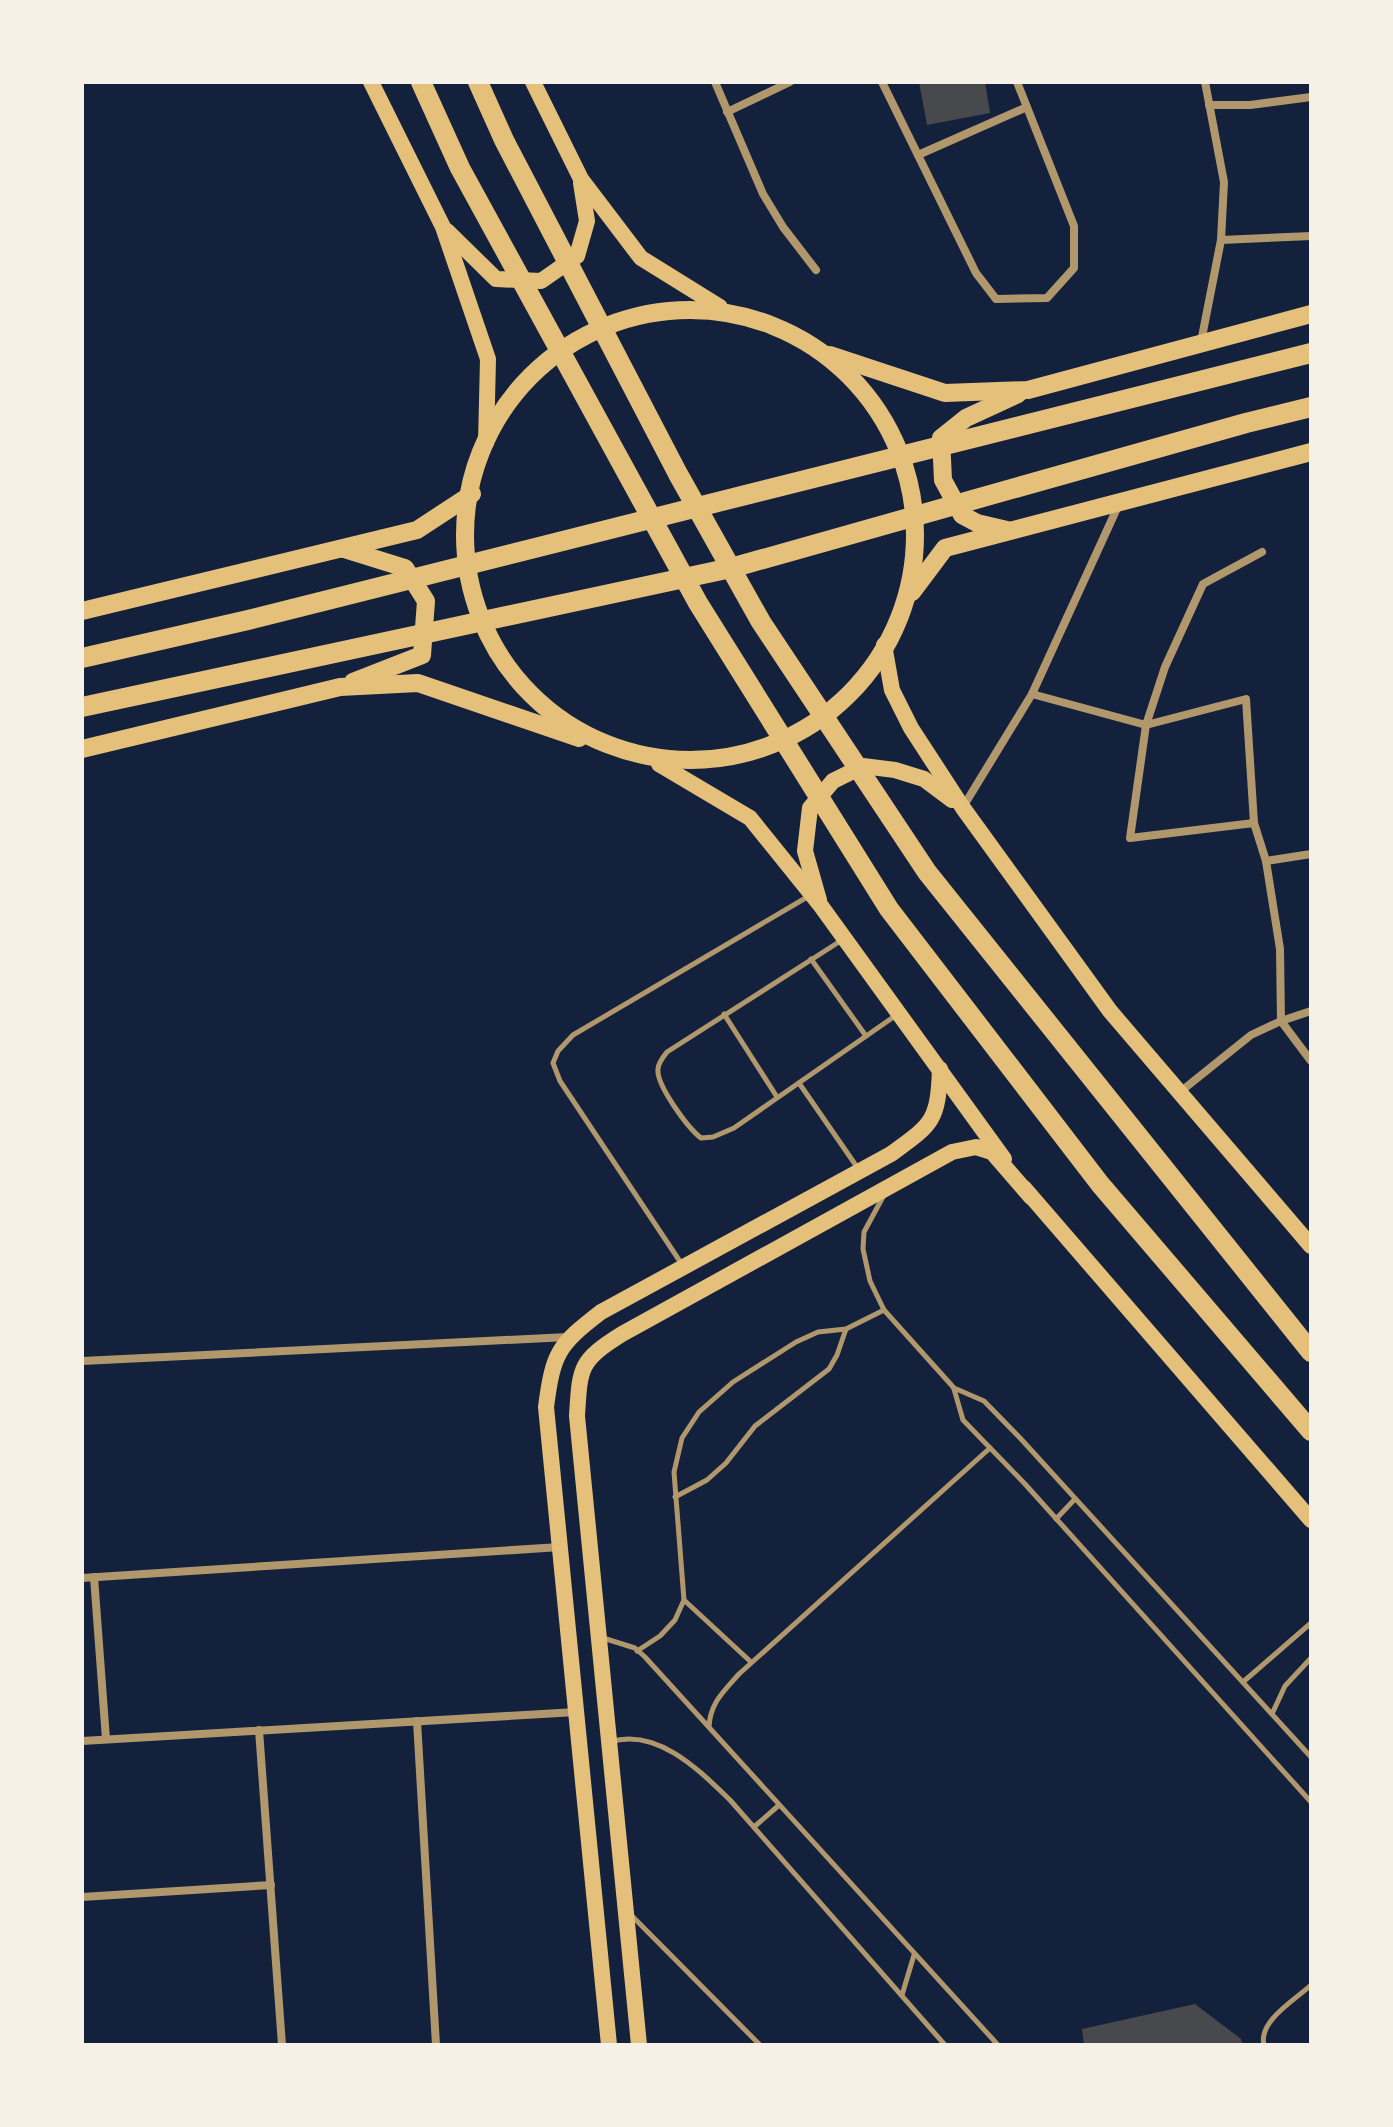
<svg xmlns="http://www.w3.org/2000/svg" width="1393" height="2127" viewBox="0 0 1393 2127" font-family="Raleway,sans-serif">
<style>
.building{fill:#48494c}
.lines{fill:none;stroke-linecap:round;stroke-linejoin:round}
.service{stroke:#b1986c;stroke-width:5}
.minor{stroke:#b1986c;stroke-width:8}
.secondary{stroke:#e5c07b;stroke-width:16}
.primary{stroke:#e5c07b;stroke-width:18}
.motorway{stroke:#e5c07b;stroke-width:20}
</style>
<rect width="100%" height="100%" fill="#14213d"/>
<g class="building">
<polygon points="919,82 985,82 990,113 927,125"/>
<polygon points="1195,2004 1241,2039 1242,2045 1084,2045 1082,2029"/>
</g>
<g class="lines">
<g class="service">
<path d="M842,940L667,1052C663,1057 658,1063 658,1069C656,1085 688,1128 701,1138L713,1137L734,1128L895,1016"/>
<polyline points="811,959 866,1036"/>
<polyline points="724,1014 777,1097"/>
<polyline points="799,1083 857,1167"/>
<polyline points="884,1195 864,1232 863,1249 870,1281 884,1310 954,1388 984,1401 1021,1439 1311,1757"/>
<polyline points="681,1263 560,1081 553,1063 558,1051 573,1035 809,896"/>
<polyline points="954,1389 963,1420 1025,1484 1311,1802"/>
<polyline points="675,1497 707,1480 726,1463 755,1426 829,1369 837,1355 846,1329"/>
<polyline points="1056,1519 1075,1499"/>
<polyline points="684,1600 751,1662"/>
<polyline points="603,1638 635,1648 645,1657 998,2045"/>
<polyline points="637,1651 660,1636 675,1620 684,1600 674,1472 682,1438 699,1412 733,1382 796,1342 818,1332 846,1329 884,1310"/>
<polyline points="1243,1682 1311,1623"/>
<polyline points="1272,1714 1285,1686 1311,1658"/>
<path d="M709,1727C710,1703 724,1691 739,1674L990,1448"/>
<path d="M610,1742C657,1727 700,1771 730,1800L945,2045"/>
<polyline points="754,1827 778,1806"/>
<polyline points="631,1915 760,2045"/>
<polyline points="902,1995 914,1955"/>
<path d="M1264,2045C1258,2021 1295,2000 1311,1985"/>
</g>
<g class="minor">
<polyline points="715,82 763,194 783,227 816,270"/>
<polyline points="882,82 976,273 996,299 1047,298 1074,268 1074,226 1017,82"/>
<polyline points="1209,105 1250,105 1311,97"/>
<polyline points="727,112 790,82"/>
<polyline points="918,155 1027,107"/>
<polyline points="1221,240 1311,236"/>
<polyline points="1201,342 1221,240 1224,182 1205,82"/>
<polyline points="1032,694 1146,725 1246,699 1254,823 1266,861 1280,949 1281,1021 1311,1061"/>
<polyline points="963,807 1032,694 1119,504"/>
<polyline points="1254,823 1130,838 1146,725 1165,667 1203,584 1262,552"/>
<polyline points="1266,861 1311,854"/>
<polyline points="1180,1092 1251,1035 1281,1021 1311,1011"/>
<polyline points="82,1361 568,1337"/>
<polyline points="94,1577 106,1739"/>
<polyline points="82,1578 560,1547"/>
<polyline points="417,1721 436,2045"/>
<polyline points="259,1730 282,2045"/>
<polyline points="82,1741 576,1712"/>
<polyline points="82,1897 271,1885"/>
</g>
<g class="secondary">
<polyline points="371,82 443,227 488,359 486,443"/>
<polyline points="533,82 581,179 641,258 720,307"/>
<polyline points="447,231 496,279 541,281 577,256 587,221 581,183"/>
<polyline points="884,645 892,690 911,728 963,808 1110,1011 1311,1246"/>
<polyline points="659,764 750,818 821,906 1004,1159"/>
<polyline points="819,900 805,851 810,808 833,781 863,766 895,770 924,779 952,800"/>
<polyline points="1024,1188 1311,1520"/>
<path d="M609,2045L546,1407C553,1353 558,1345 601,1312L891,1154C932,1124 938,1122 940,1069"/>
<path d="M639,2045L577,1416C580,1367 579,1361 622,1334L952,1152L976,1147L992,1152L1031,1197"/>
</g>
<g class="primary">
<circle cx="690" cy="535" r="225"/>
<polyline points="830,355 945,393 1028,390 1311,314"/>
<polyline points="1007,530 977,523 962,515 943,480 941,438 966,418 1018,394"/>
<polyline points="344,549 405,568 426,601 422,655 353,682"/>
<polyline points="912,592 945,548 1311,452"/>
<polyline points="82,611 417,530 472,494"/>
<polyline points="82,749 340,687 418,683 579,738"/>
</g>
<g class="motorway">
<polyline points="421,82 460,168 698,603 889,909 1100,1184 1311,1431"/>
<polyline points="478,82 504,140 678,474 761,622 927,872 1311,1352"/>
<polyline points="82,658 248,620 1311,353"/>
<polyline points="82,707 731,568 1246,423 1311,407"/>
</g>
</g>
<rect width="1393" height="2127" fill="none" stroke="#f6f1e7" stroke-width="168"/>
</svg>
